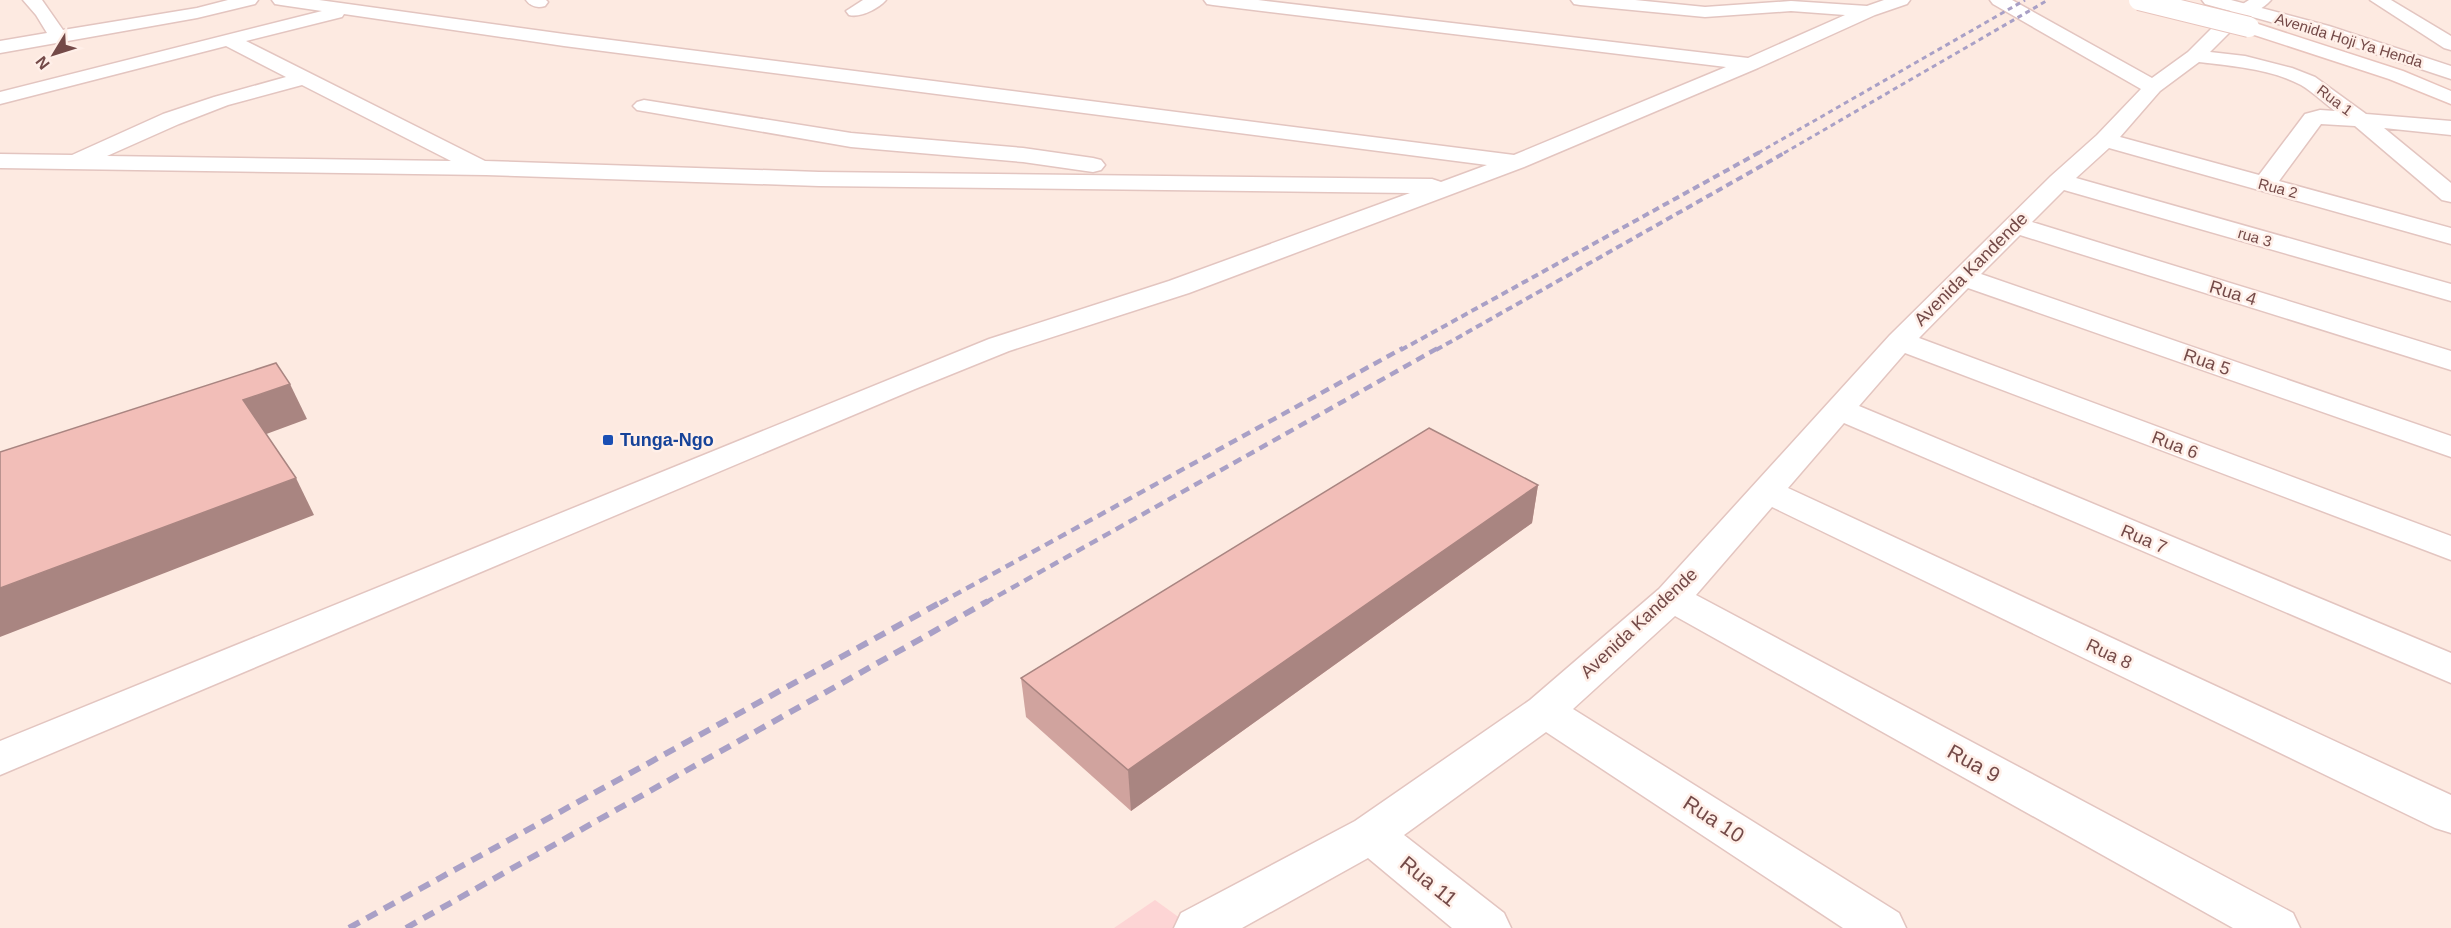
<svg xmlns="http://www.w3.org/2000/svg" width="2451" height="928" viewBox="0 0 2451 928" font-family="Arial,sans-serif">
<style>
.commercial{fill:#fdd5d5}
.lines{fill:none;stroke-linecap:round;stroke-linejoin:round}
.minor-casing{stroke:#e3c5c0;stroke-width:3}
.tertiary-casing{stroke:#e3c5c0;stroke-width:3}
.secondary-casing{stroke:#e8c4bd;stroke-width:3}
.minor{fill:#fff;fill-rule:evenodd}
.tertiary{fill:#fff;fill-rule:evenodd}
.secondary{fill:#fff;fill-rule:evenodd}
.rail-far3{stroke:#a9a0c6;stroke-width:3;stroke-dasharray:5 4;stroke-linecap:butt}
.rail-far2{stroke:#a9a0c6;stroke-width:4;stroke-dasharray:7 4.5;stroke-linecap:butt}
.rail-far1{stroke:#a9a0c6;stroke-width:4.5;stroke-dasharray:9 6;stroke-linecap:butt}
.rail{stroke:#a9a0c6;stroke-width:6;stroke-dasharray:12 8;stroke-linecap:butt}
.secondary-bridge-casing{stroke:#e8c4bd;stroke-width:22;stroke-linecap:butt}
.secondary-bridge{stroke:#fff;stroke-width:20}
.wall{fill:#d0a39e}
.shaded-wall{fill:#a98581}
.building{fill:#f2beb8;stroke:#a98581;stroke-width:1.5}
.transit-dot{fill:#1a4fb4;stroke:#ffefe8;stroke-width:2}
.labels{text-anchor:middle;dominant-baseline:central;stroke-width:5;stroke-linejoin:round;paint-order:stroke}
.far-street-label{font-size:15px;fill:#744a48;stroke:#ffefe8}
.street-label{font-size:18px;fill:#744a48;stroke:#ffefe8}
.transit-label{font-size:18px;font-weight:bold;fill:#164399;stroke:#ffefe8;text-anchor:start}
.near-street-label{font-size:21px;fill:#744a48;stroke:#ffefe8}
</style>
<rect width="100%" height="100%" fill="#fdeae1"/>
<polygon class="commercial" points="1155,900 1184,921 1176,928 1114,928"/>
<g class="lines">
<g class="minor-casing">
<g id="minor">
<polygon points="23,0 42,0 63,30 197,8 228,0 258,0 255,4 197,18 0,53 0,41 47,33 36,15"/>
<path d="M272,0H319L564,34L1514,155L1726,67L1213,5L1207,4L1204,0H1258L1748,58L1845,15L1791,11L1705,17L1580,5L1574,4L1571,0H1635L1705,7L1791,1L1867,6L1884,0H1910L1907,4L1875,15L1758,68L1524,167L1189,293L1009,351L915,389L0,775V741L989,339L1169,281L1410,193L819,186L486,175L0,168V154L72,155L163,114L214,97L286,77L226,46L0,104V92L322,11L281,5L275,4ZM344,14L564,46L1487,165L1441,182L1432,179L819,172L485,161L246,41L342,17ZM302,85L451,161L107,156L179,124L228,105Z"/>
<path d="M526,0H546L548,2L545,6C538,8 531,7 526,0Z"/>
<path d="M863,0H886C878,9 860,18 849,15L846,11Z"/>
<path d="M1990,0H2012L2152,78L2188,52L2218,22H2232L2234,26L2232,30L2210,52L2245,56L2292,68L2315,77L2366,114L2451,121V135L2384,128L2451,183V202L2442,200L2355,126L2321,124L2279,181L2451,228V244L2109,148L2076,178L2451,284V301L2064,190L2032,222L2451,351V370L2020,235L1981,274L2451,436V457L1968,288L1919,338L2451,536V560L1905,353L1859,406L2451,653V683L1844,423L1788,488L2451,795V833L2435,828L1772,507L1696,595L2293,913L2300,928H2233L1675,616L1573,709L1899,913L1906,928H1843L1546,732L1404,835L1504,913L1511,928H1452L1368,858L1242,928H1174L1181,913L1355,821L1530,700L1659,589L1890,335L2051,176L2097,135L2141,89L1993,4ZM2199,62C2232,66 2271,69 2301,85C2313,92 2324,103 2335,111L2320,110L2305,114L2259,175L2120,137L2160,91Z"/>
<path d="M2249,0H2271C2263,9 2245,19 2233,16L2230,12Z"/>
<polygon points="2370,0 2391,0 2451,36 2451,50 2444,48"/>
<polygon points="644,100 851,133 1023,148 1093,158 1101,160 1105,165 1101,170 1093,172 1023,162 851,147 637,110 633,106 637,102"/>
</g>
</g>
<g class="tertiary-casing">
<polygon id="tertiary" points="2202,0 2231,0 2329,26 2451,66 2451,79 2315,34 2205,4"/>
</g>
<g class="secondary-casing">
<polygon id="secondary" points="2249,21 2403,71 2451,91 2451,104 2389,79 2242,31 2240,27 2242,23"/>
</g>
<use href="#minor" class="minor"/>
<use href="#tertiary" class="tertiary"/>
<use href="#secondary" class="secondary"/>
<g class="rail-far3">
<polyline points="1758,153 2025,0"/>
<polyline points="1784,153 2048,0"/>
</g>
<g class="rail-far2">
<polyline points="1401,350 1760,152"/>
<polyline points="1436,350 1786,152"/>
</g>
<g class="rail-far1">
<polyline points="940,603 1403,348"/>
<polyline points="985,603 1438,348"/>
</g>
<g class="rail">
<polyline points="349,928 943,601"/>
<polyline points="406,928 988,601"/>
</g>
<g class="secondary-bridge-casing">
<polyline id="secondary-bridge" points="2139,0 2249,27"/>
</g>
<use href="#secondary-bridge" class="secondary-bridge"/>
</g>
<polygon class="wall" points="1538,485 1532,523 1131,811 1026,717 1021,678"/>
<g class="shaded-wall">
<polygon points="290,384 307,419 261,436 243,400"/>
<polygon points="296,478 314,515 0,637 0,588"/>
<polygon points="1538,485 1532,523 1131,811 1128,770"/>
</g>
<g class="building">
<polygon points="276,363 290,384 243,400 296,478 0,588 0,452"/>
<polygon points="1429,428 1538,485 1128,770 1021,678"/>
</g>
<rect class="transit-dot" x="602" y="434" width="12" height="12" rx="3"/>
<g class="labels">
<g class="far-street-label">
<text transform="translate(2349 40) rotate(17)">Avenida Hoji Ya Henda</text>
<text transform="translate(2335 100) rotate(37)">Rua 1</text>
<text transform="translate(2278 188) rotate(15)">Rua 2</text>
<text transform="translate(2255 237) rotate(16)">rua 3</text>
</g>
<g class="street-label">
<text transform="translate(1971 269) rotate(-45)">Avenida Kandende</text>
<text transform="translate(2233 293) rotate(17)">Rua 4</text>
<text transform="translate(2207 362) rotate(19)">Rua 5</text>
<text transform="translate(2175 445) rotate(21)">Rua 6</text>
<text transform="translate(2144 539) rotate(23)">Rua 7</text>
<text transform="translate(1639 623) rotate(-43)">Avenida Kandende</text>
<text transform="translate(2109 654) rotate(25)">Rua 8</text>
</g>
<g class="transit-label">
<text x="620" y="440">Tunga-Ngo</text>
</g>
<g class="near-street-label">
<text transform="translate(1974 763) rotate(29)">Rua 9</text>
<text transform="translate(1714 819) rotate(33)">Rua 10</text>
<text transform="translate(1429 881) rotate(39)">Rua 11</text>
</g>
</g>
<g transform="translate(54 54) rotate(232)" stroke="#ffefe8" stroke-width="4.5" paint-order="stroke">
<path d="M0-4.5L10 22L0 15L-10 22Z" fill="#744a48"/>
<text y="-9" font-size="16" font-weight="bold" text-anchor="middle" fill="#744a48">N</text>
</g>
</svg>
